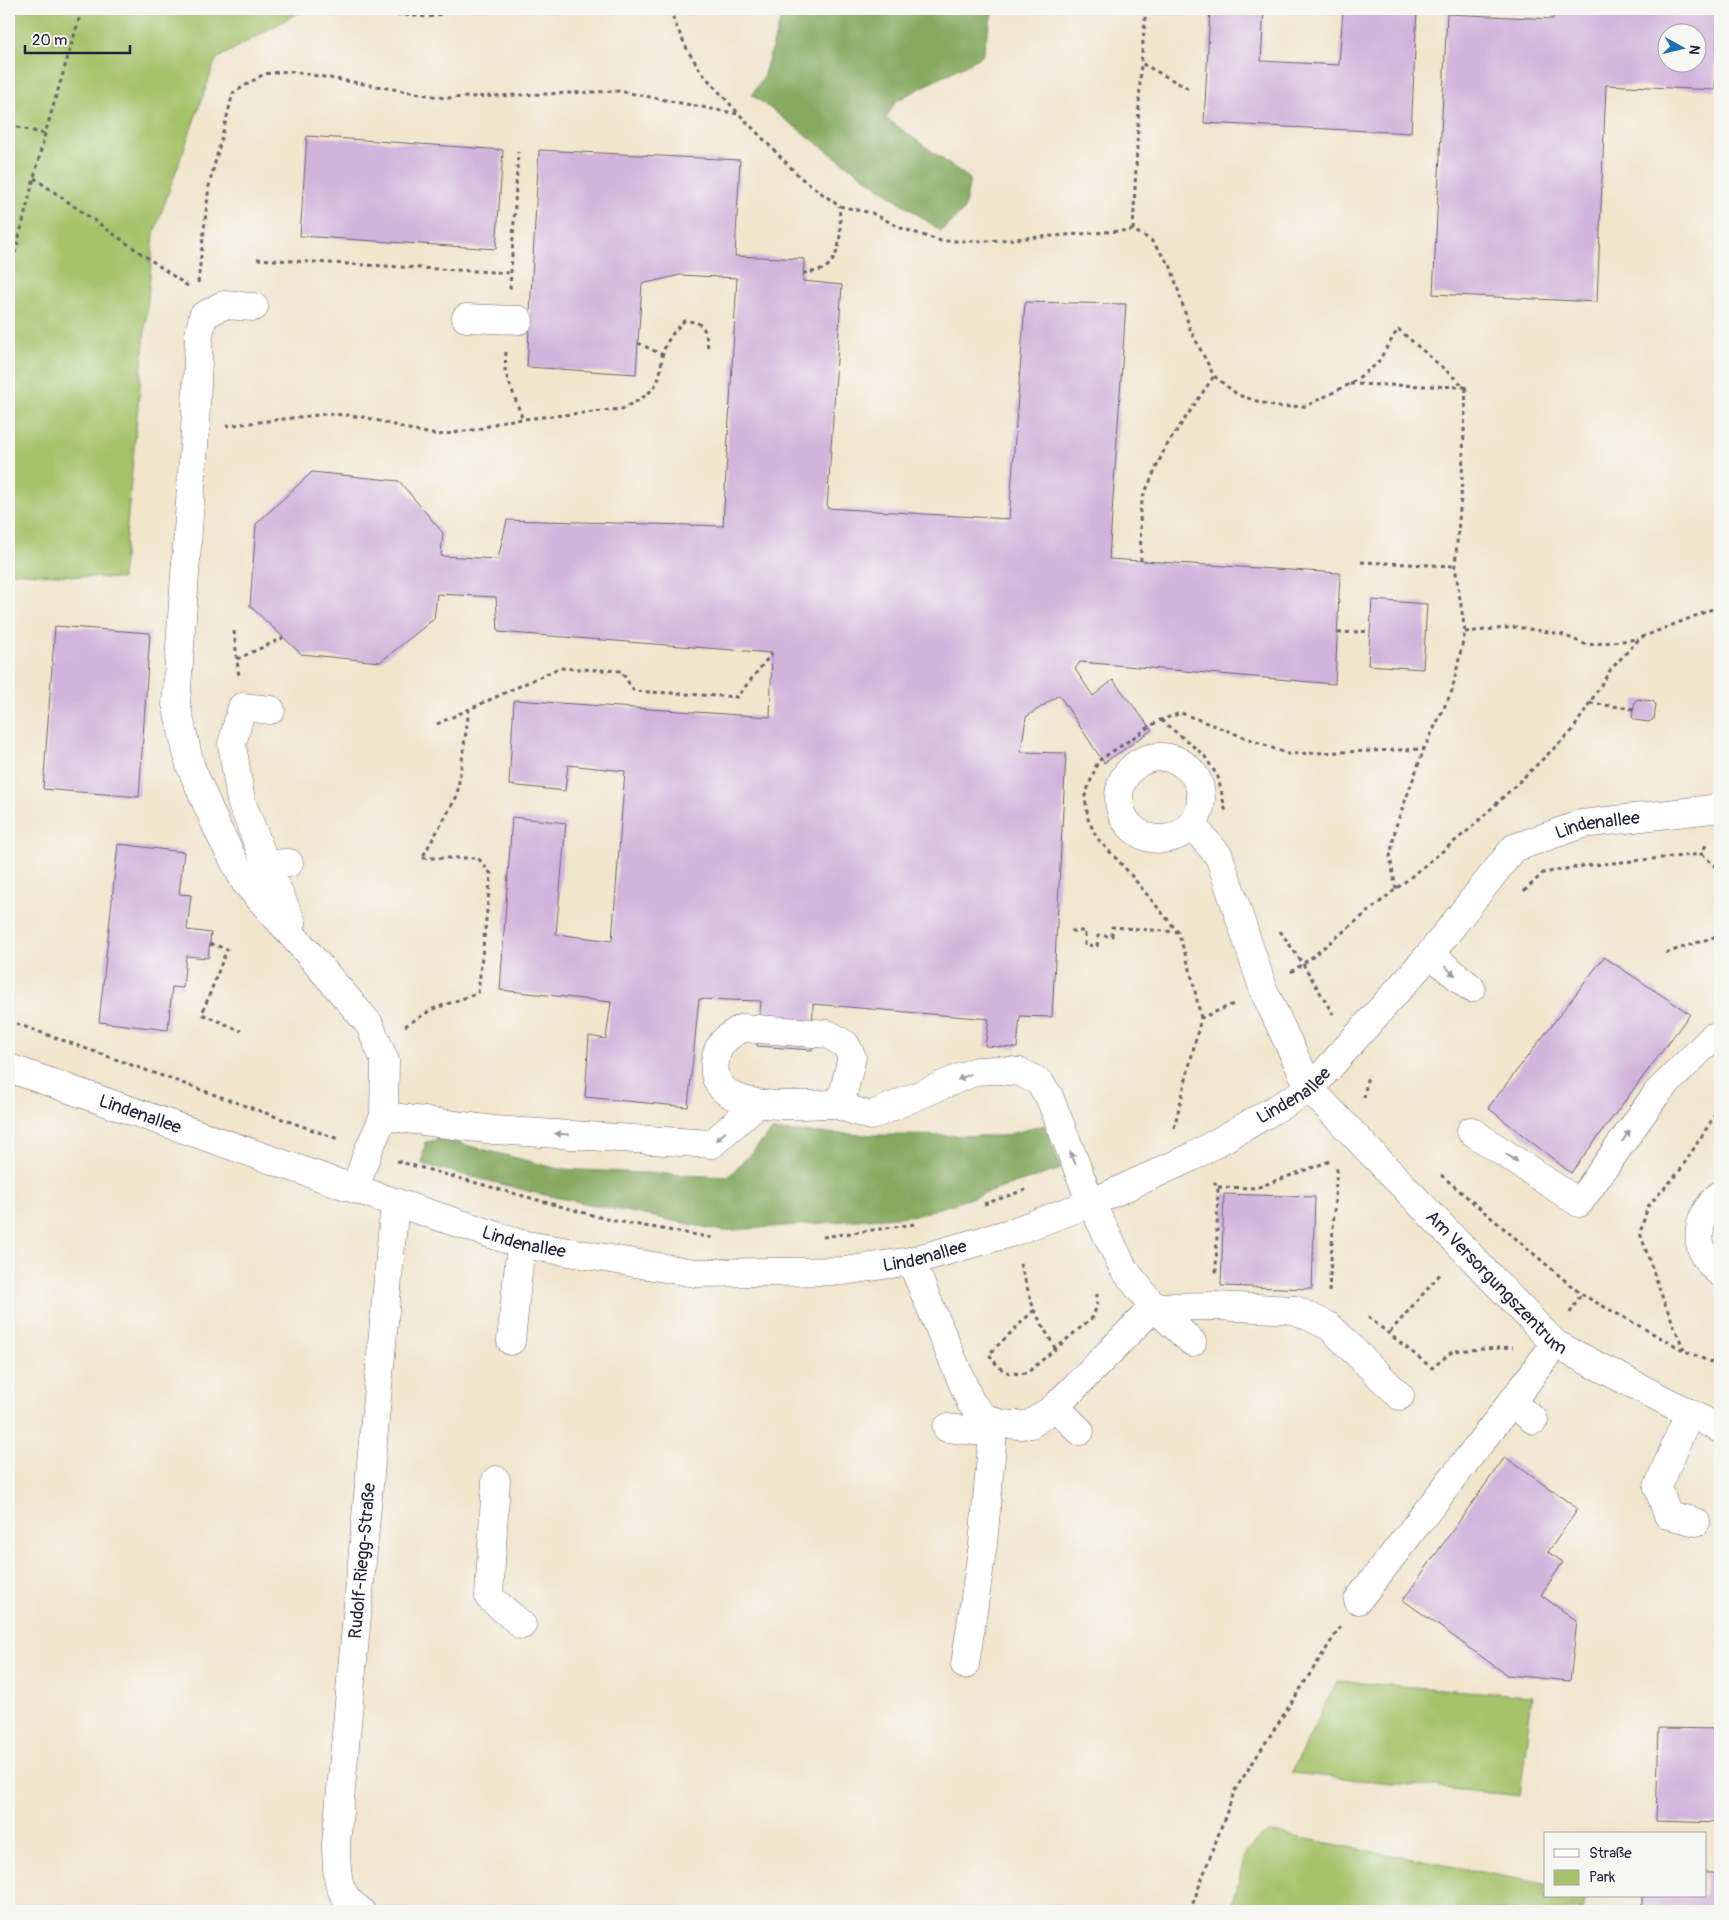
<svg xmlns="http://www.w3.org/2000/svg" width="1729" height="1920" viewBox="0 0 1729 1920" font-family="Pangolin,sans-serif">
<style>
.green{fill:#a5c36b;stroke:#647253}
.forest{fill:#84a95f;stroke:#53664d}
.building{fill:#d1b3dc;fill-rule:evenodd}
.lines{fill:none;stroke-linecap:round;stroke-linejoin:round}
.minor-casing{stroke:#6a666e;stroke-width:29}
.path{stroke:#6a666e;stroke-width:3;stroke-dasharray:4 4;stroke-linecap:butt}
.minor{stroke:#fff;stroke-width:28}
.oneway{fill:#9c9ca7}
.labels{text-anchor:middle;dominant-baseline:central;stroke-width:4.5;stroke-linejoin:round;paint-order:stroke}
.street-label{font-size:18px;fill:#22223b;stroke:#f6f6f2}
</style>
<rect width="100%" height="100%" fill="#f6f6f2"/>
<filter id="ink" filterUnits="userSpaceOnUse"><feTurbulence type="fractalNoise" baseFrequency=".02" numOctaves="2"/><feDisplacementMap in="SourceGraphic" scale="10" xChannelSelector="R" yChannelSelector="G"/><feConvolveMatrix kernelMatrix="1 2 1 2 8 2 1 2 1" color-interpolation-filters="sRGB"/></filter>
<filter id="wash" filterUnits="userSpaceOnUse"><feTurbulence type="fractalNoise" baseFrequency=".0096" numOctaves="4" result="noise"/><feDisplacementMap in="SourceGraphic" scale="20" xChannelSelector="R" yChannelSelector="G"/><feGaussianBlur stdDeviation="1.12" result="paint"/><feColorMatrix in="noise" values="0 0 0 0 0 0 0 0 0 0 0 0 0 0 0 0 0 1.4 0 .05"/><feComposite in="paint" operator="in"/></filter>
<g filter="url(#wash)">
<rect width="100%" height="100%" fill="#f1e5cc"/>
<g class="green">
<polygon points="9,9 305,9 216,59 154,233 122,579 9,572"/>
<polygon points="1337,1681 1532,1696 1520,1796 1291,1773"/>
<polygon points="1267,1833 1280,1834 1545,1884 1545,1896 1581,1896 1584,1901 1582,1911 1231,1911 1246,1852 1257,1839"/>
</g>
<g class="forest">
<polygon points="784,9 993,9 982,56 896,101 886,118 970,179 964,210 941,231 833,155 752,95 763,77"/>
<polygon points="1045,1125 1061,1169 918,1215 723,1231 540,1194 422,1164 425,1142 442,1139 559,1169 728,1177 772,1131 876,1135 1002,1136"/>
</g>
<g id="blocks">
<g class="building">
<polygon points="1210,9 1264,9 1261,61 1339,65 1343,9 1417,9 1411,133 1204,123"/>
<path d="M1553,9H1718L1715,90L1606,85L1597,302L1433,294L1447,14L1553,19ZM1666,32H1696V62H1666Z"/>
<polygon points="307,136 503,150 496,249 300,236"/>
<polygon points="539,150 740,160 735,256 804,259 803,281 842,285 827,508 1009,519 1025,302 1126,304 1109,559 1340,573 1335,684 1080,662 1075,669 1093,696 1113,680 1152,730 1104,763 1059,695 1026,717 1021,752 1066,753 1052,1017 1020,1016 1017,1048 985,1046 989,1019 813,1004 812,1050 757,1046 761,1001 699,999 688,1107 585,1097 589,1036 606,1039 611,1002 500,990 512,817 566,823 556,934 612,941 625,771 568,765 565,791 509,785 514,700 770,717 772,653 498,632 496,597 437,594 434,619 380,662 301,654 250,606 256,524 312,472 399,481 443,533 441,556 498,559 507,520 723,526 737,278 680,275 642,284 636,374 527,367"/>
<polygon points="1372,600 1427,604 1423,669 1368,665"/>
<polygon points="55,626 150,633 139,797 43,789"/>
<polygon points="1637,699 1653,701 1656,705 1654,719 1649,722 1635,720 1632,717 1635,701"/>
<polygon points="118,844 184,852 179,894 191,895 187,930 211,933 208,958 186,956 183,988 172,987 168,1030 99,1022"/>
<polygon points="1604,957 1690,1014 1571,1173 1488,1108"/>
<polygon points="1224,1194 1315,1197 1312,1289 1221,1286"/>
<polygon points="1505,1457 1578,1509 1548,1552 1563,1562 1541,1595 1577,1621 1570,1681 1507,1675 1403,1600"/>
<polygon points="1659,1728 1720,1729 1720,1823 1656,1821"/>
<polygon points="1705,1873 1720,1873 1720,1911 1642,1911 1642,1896 1705,1896"/>
</g>
</g>
</g>
<g filter="url(#ink)">
<use href="#blocks" fill-opacity="0" stroke="#6a666e" stroke-width="1"/>
<g class="lines">
<g class="minor-casing">
<g id="minor">
<polyline points="254,307 223,305 203,316 199,335 195,430 176,704 190,765 218,830 245,882 301,945 369,1024 385,1061 384,1116 368,1151 355,1189"/>
<polyline points="466,318 519,320"/>
<circle cx="1160" cy="798" r="41"/>
<path id="s1" d="M1191,824L1219,856L1264,991L1310,1089L1555,1344L1720,1429"/>
<polyline points="289,863 266,864 292,923"/>
<polyline points="266,864 241,801 232,744 242,707 271,710"/>
<polyline points="1430,954 1471,988"/>
<path d="M743,1028L828,1034L846,1045L852,1057L843,1094L834,1104C799,1104 707,1116 715,1061C717,1044 728,1035 743,1028Z"/>
<path id="s2" d="M9,1068L355,1189L521,1244L695,1273L844,1271L911,1261L1010,1233L1091,1203L1192,1157L1310,1089L1430,954L1514,848L1582,824L1720,808"/>
<polyline points="834,1104 870,1116 976,1071 998,1070 1020,1072 1039,1082 1049,1096 1091,1203 1124,1269 1154,1307 1055,1407 1031,1424 1020,1425 1001,1424 984,1417 971,1403 911,1261"/>
<polyline points="384,1116 494,1130 712,1144 757,1104"/>
<polyline points="1471,1131 1579,1203 1657,1093 1713,1037 1720,1036"/>
<path d="M1720,1194C1694,1219 1691,1250 1720,1273"/>
<polyline points="1154,1307 1216,1306 1295,1310 1329,1326 1400,1396"/>
<polyline points="1154,1307 1192,1342"/>
<polyline points="511,1341 521,1244"/>
<polyline points="1511,1403 1534,1420"/>
<polyline points="1055,1407 1080,1431"/>
<polyline points="1689,1413 1658,1487 1668,1515 1696,1522"/>
<polyline points="947,1428 993,1433 983,1544 965,1665"/>
<polyline points="496,1480 489,1597 522,1625"/>
<polyline points="1358,1600 1511,1403 1555,1344"/>
<path id="s3" d="M361,1911C334,1894 337,1871 336,1844L395,1202"/>
</g>
</g>
<g class="path">
<polyline points="366,9 377,13 429,17 462,9"/>
<polyline points="671,9 674,21 688,51 702,73 739,114 801,178 839,206 872,213 901,228 941,241 987,241 1133,230 1151,240 1171,267 1190,329 1214,376 1238,395 1276,407 1306,406 1350,384 1377,364 1398,329 1466,388"/>
<polyline points="1146,9 1141,63 1191,90"/>
<polyline points="9,125 45,134"/>
<polyline points="34,178 189,287"/>
<polyline points="1133,230 1141,63"/>
<polyline points="257,259 511,273"/>
<path d="M803,273C809,272 818,272 823,269C843,259 841,225 839,206"/>
<polyline points="9,277 45,134 82,9"/>
<polyline points="198,283 209,186 233,93 264,74 289,71 445,98 619,91 738,114"/>
<polyline points="510,289 518,152"/>
<polyline points="638,343 663,355"/>
<polyline points="506,352 505,371 523,420"/>
<polyline points="1350,384 1465,387"/>
<path d="M226,426L325,414L347,415L368,418L416,431L438,435L479,429L504,421L622,409C634,403 649,396 656,384C661,376 661,366 662,357C665,342 674,331 684,321C705,321 706,330 708,349"/>
<polyline points="1141,561 1140,512 1143,497 1165,448 1214,376"/>
<polyline points="1361,562 1455,566"/>
<polyline points="234,631 239,677"/>
<polyline points="1465,632 1516,627 1561,634 1587,645 1638,639"/>
<polyline points="1338,633 1370,631"/>
<polyline points="237,659 283,638"/>
<polyline points="1590,703 1634,709"/>
<polyline points="1161,720 1204,755 1218,777 1226,813"/>
<polyline points="437,724 559,668 621,671 634,691 737,697 772,653"/>
<polyline points="1702,854 1720,871"/>
<polyline points="1396,889 1390,857 1396,826 1424,749 1452,691 1465,632 1455,566 1461,498 1466,388"/>
<polyline points="1524,891 1543,873 1583,866 1702,854 1707,842"/>
<polyline points="1071,931 1085,931 1085,945 1097,946 1098,936 1112,936 1112,927 1177,932"/>
<polyline points="1280,931 1303,964 1333,1014"/>
<polyline points="210,944 227,949 202,1014 241,1031"/>
<polyline points="1666,953 1720,935"/>
<polyline points="1291,972 1311,958 1471,828 1572,731 1611,669 1640,638 1720,606"/>
<polyline points="1201,1018 1190,969 1178,932 1125,868 1097,838 1088,819 1085,796 1098,761 1160,720 1181,713 1288,754 1424,749"/>
<polyline points="9,1021 338,1139"/>
<polyline points="405,1026 433,1009 478,993 491,874 478,858 422,858 457,796 469,710"/>
<polyline points="1364,1098 1368,1074"/>
<polyline points="1174,1128 1201,1018 1236,1003"/>
<polyline points="397,1161 610,1220 714,1238"/>
<polyline points="1441,1175 1581,1294 1685,1351 1720,1366"/>
<polyline points="1214,1182 1218,1187 1216,1274"/>
<polyline points="1218,1187 1256,1188 1333,1160"/>
<polyline points="984,1204 1028,1189"/>
<polyline points="823,1237 915,1224"/>
<path d="M1020,1264L1034,1310L989,1354C1000,1371 1006,1375 1027,1373L1093,1317L1097,1305V1294"/>
<polyline points="1329,1292 1337,1166"/>
<polyline points="1034,1310 1056,1350"/>
<polyline points="1570,1313 1581,1294"/>
<polyline points="1368,1317 1432,1368 1453,1351 1513,1347"/>
<polyline points="1390,1332 1442,1272"/>
<polyline points="1684,1350 1663,1299 1640,1233 1648,1206 1679,1172 1720,1107"/>
<polyline points="1190,1911 1235,1790 1341,1626"/>
</g>
<use href="#minor" class="minor"/>
</g>
<defs><path id="oneway-solid" d="M-6-.8H1V-3.2L6.5 0L1 3.2V.8H-6Z" transform="scale(1.25)"/></defs>
<g class="oneway">
<use href="#oneway-solid" transform="translate(1450 971) rotate(41)"/>
<use href="#oneway-solid" transform="translate(964 1077) rotate(156)"/>
<use href="#oneway-solid" transform="translate(562 1134) rotate(-177)"/>
<use href="#oneway-solid" transform="translate(721 1136) rotate(138)"/>
<use href="#oneway-solid" transform="translate(1626 1136) rotate(-55)"/>
<use href="#oneway-solid" transform="translate(1073 1158) rotate(-111)"/>
<use href="#oneway-solid" transform="translate(1512 1158) rotate(34)"/>
</g>
</g>
<g class="labels">
<g class="street-label">
<text stroke="none"><textPath href="#s2" startOffset="1774">Lindenallee</textPath></text>
<text stroke="none"><textPath href="#s2" startOffset="1354">Lindenallee</textPath></text>
<text stroke="none"><textPath href="#s2" startOffset="139">Lindenallee</textPath></text>
<text stroke="none"><textPath href="#s2" startOffset="544">Lindenallee</textPath></text>
<text stroke="none"><textPath href="#s2" startOffset="949">Lindenallee</textPath></text>
<text stroke="none"><textPath href="#s1" startOffset="562">Am Versorgungszentrum</textPath></text>
<text stroke="none"><textPath href="#s3" startOffset="360">Rudolf-Riegg-Straße</textPath></text>
</g>
</g>
<rect width="1729" height="1920" fill="none" stroke="#f6f6f2" stroke-width="30"/>
<rect x="1544" y="1832" width="162" height="65" fill="#f6f6f2" stroke="#a1a1a9"/>
<rect x="1554" y="1849" width="25" height="8" fill="#ffffff" stroke="#a1a1a9"/>
<text x="1589" y="1858" font-size="15" fill="#22223b">Straße</text>
<rect x="1554" y="1870" width="25" height="15" fill="#a5c36b" stroke="#a1a1a9"/>
<text x="1589" y="1882" font-size="15" fill="#22223b">Park</text>
<g transform="translate(1682 48) rotate(98)"><circle r="24" fill="#f6f6f2" stroke="#a1a1a9"/>
<path d="M0-4L9 19L0 12L-9 19Z" fill="#1f6fb2"/>
<text y="-8" font-size="14" font-weight="bold" text-anchor="middle" fill="#22223b">N</text>
</g>
<path d="M25 45v8h105v-8" fill="none" stroke="#22223b" stroke-width="2.5"/>
<text x="32" y="45" font-size="15" fill="#22223b" stroke="#f6f6f2" stroke-width="4" paint-order="stroke">20 m</text>
</svg>
